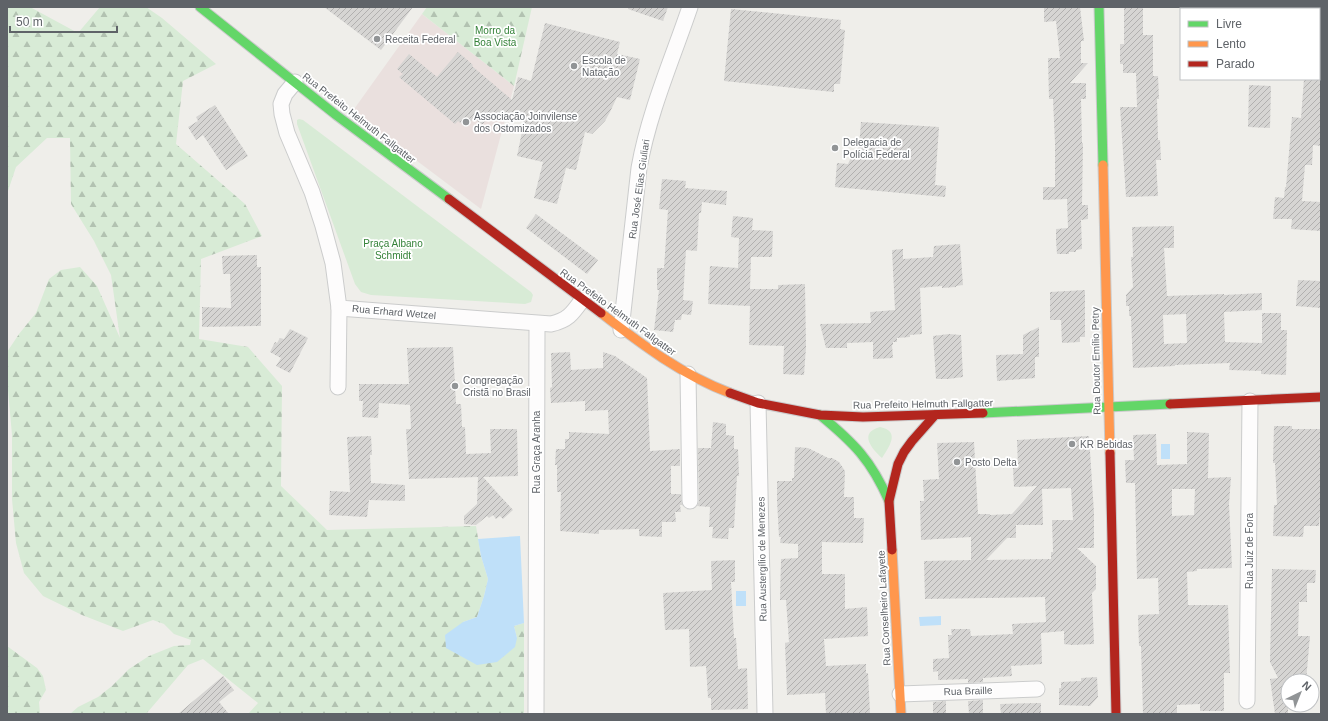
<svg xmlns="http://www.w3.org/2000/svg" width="1328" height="721" viewBox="0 0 1328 721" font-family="Arial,sans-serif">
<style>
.medical{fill:#eae0de}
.green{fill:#d8ebd6}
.forest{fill:url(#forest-firs)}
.water{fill:#bfe0f9}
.building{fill:url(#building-hatch);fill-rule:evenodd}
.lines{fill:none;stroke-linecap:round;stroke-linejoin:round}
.street-casing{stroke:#cbcccc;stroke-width:17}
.fast-casing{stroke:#cacacb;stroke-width:11}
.slow-casing{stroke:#cacacb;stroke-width:11}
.jam-casing{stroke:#cacacb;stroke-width:11}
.street{stroke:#fdfcfc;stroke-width:15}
.fast{stroke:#63d668;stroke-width:9}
.slow{stroke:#ff974d;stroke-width:9}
.jam{stroke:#b3261e;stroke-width:9}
.poi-dot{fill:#919496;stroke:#fff;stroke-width:1.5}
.labels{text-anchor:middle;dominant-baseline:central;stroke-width:3.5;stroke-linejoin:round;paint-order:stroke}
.park-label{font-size:10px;fill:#348238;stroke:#fff}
.poi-label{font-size:10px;fill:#5f6368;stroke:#fff;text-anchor:start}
.street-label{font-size:10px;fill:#5f6368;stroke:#fff}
</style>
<defs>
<pattern id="forest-firs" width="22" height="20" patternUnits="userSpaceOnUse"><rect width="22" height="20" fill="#d8ebd6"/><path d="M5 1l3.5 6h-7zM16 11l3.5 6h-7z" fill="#b2c2b1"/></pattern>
<pattern id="building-hatch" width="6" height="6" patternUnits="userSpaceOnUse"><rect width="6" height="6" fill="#d6d5d3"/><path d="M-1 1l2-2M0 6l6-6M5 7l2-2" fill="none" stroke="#b1b0af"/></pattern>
</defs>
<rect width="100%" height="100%" fill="#efeeea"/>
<polygon class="medical" points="422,14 514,86 481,209 352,112"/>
<g class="green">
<polygon points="299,119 303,120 531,292 533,295 531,302 525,304 371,295 361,292 355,284 297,124 297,120"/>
<path d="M880,427C901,431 889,447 882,458C872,449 858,433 880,427Z"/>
</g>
<g class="forest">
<polygon points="7,7 30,7 78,33 100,7 146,7 162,18 216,64 183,81 176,144 245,204 262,236 201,259 199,339 248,347 282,386 281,486 327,530 476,526 481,556 488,579 484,596 477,617 463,622 517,638 514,626 524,623 524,714 248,714 258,703 203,659 188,665 146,714 70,714 78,707 98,697 112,686 129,669 149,656 174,646 190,645 191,640 174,634 164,624 153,620 123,631 82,615 43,596 24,573 16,543 12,499 12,435 7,379 7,352 19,334 36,313 49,279 61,270 80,267 97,286 120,338 111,275 94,241 71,204 70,138 47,138 16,167 7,194"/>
<polygon points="427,7 532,7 514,86 422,14"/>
<polygon points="7,646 37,668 43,676 46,690 39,702 40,714 7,714"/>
</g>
<g class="water">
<rect x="1161" y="444" width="9" height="15"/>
<polygon points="520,536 524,623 514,626 517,638 515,647 497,662 477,665 446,648 445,635 463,622 477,617 484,596 488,579 481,556 478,539"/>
<rect x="736" y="591" width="10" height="15"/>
<polygon points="941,616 941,625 920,626 919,617"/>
</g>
<g class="building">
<polygon points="324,7 413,7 381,50"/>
<polygon points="628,7 668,7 663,21 628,9"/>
<polygon points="1044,7 1080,7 1084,41 1081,41 1081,63 1088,63 1070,83 1086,83 1086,99 1081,99 1082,143 1083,143 1082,205 1088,205 1088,219 1081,220 1082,249 1076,250 1076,252 1069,252 1069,254 1057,254 1056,240 1056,229 1068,228 1067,199 1043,200 1043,187 1055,187 1055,143 1053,99 1049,99 1048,58 1060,58 1056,21 1044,22"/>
<polygon points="1124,7 1143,7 1143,35 1153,35 1153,76 1158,76 1159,99 1157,99 1158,140 1160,140 1161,160 1156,160 1158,196 1126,197 1120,107 1137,107 1136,73 1123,73 1123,64 1120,64 1120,44 1124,44"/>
<polygon points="731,9 841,20 840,29 845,30 840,84 834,84 834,92 724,81"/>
<polygon points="545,23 620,42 617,54 640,59 630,100 617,97 610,112 605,121 592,134 585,132 576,170 566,168 557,204 534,198 543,162 517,156 524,122 493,112 482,125 474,118 466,127 458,121 455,124 399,77 403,74 397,69 409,54 437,77 458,52 473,65 472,66 512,100 518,77 531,81"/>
<polygon points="1304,79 1321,79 1321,146 1313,145 1312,165 1305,165 1302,201 1321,202 1321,231 1291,229 1292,219 1273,219 1275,197 1284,198 1285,187 1286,187 1292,117 1301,118"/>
<polygon points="1249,85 1271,86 1270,128 1248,127"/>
<polygon points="215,105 248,156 226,170 203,135 196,140 188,127 198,121 196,117"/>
<polygon points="861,122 939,127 935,185 946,186 945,197 835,187 837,163 848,164 853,153 859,147"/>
<polygon points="662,179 686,181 685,188 727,191 726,205 702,202 701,213 699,213 697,251 686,250 683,300 693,301 691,315 682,314 681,320 675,320 673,332 654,330 659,290 657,290 657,268 664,268 668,210 659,209"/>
<polygon points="536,214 598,260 587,274 526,228"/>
<polygon points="733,216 753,218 752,230 773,231 772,257 751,257 750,289 778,289 778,285 805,284 806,347 804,375 783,374 784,346 749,345 750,306 708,304 710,266 738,268 739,238 731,237"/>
<path d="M1174,226V248H1164L1167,296L1224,294V295L1262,293V310L1224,312L1225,342L1262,343V313H1281V330H1287L1286,375L1261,374V371L1229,370L1230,363L1175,365V366L1133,368L1131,316H1129V306H1126V295L1133,287L1131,257H1133L1132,227ZM1186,314L1187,343L1164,344L1163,315Z"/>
<polygon points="960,244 963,285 956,286 956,287 942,288 942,286 920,288 922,334 910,335 910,337 897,338 897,342 893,342 893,345 892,345 893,358 873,359 873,342 847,343 847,348 826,348 820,324 871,323 870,312 895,310 892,250 903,249 903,259 933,257 934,246"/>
<polygon points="257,255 257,267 261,267 261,326 202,327 202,307 231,308 230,274 223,274 222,256"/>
<polygon points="1298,280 1321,281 1321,308 1296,306"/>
<polygon points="1085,290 1085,337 1080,337 1080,342 1062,343 1061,320 1050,320 1050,292"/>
<polygon points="1039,327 1039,357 1035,357 1035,378 997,381 996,355 1023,354 1023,335"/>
<polygon points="290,329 308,338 290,373 276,366 281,358 270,352 275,342 277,343 280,338 284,339"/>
<polygon points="949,334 961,335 963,377 948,379 936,379 933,336"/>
<polygon points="453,347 456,404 461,404 462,427 465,427 466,454 491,453 490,429 517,429 518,476 483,477 513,510 503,519 500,516 496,519 493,515 489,518 487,516 476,525 464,524 464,516 477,504 478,477 409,479 406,429 411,429 410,405 379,403 378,418 362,417 363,401 359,401 359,384 409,384 407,348"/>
<polygon points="570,352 571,370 603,368 603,352 615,356 647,378 650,451 680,449 680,466 671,466 671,494 681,494 682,505 680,505 681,512 675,512 676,522 662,522 662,537 639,536 639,529 599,530 599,534 560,531 561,492 557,492 557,465 555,465 556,449 565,449 565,439 569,439 569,432 609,434 608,410 585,411 585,401 551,403 550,388 552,387 551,353"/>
<polygon points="713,422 726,424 726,435 734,436 734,449 738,449 739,476 737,476 734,528 729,528 728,539 712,538 713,527 709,527 710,507 697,506 699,501 698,448 711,448"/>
<polygon points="1274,426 1292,426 1292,429 1321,429 1321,513 1320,513 1319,526 1304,526 1303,537 1273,536 1274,505 1277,505 1275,463 1273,463"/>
<path d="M1187,432L1209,433L1208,478L1231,477L1229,504L1232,568L1197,569V571L1187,572L1188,605H1228L1230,673H1224V711H1200V704L1177,705V714H1143L1141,646H1139L1138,615L1159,614L1158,578L1137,579L1135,483H1126L1125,460H1134L1133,435L1156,434L1157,465L1187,464ZM1172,489H1195L1194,515L1172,516Z"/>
<polygon points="371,436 372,455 370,455 371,483 405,485 405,501 369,500 367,517 329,515 330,491 350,492 347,437"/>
<path d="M1089,436L1094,513V548H1077L1096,566V589L1092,593L1094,644L1072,645L1064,644V631L1041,633L1042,664L1011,666L1012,676L983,678V682L968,683V679L938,680V671L933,672V659L949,658L948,635H952L951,629H970L971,636L1013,634L1012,624L1046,622L1045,597L925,599L924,561L971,560V537L921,540L920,501H924L923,480L939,479L937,443L974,442L978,514H990V515L1012,514L1037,486L1014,487L1013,468L1018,467L1017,440ZM1071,488L1073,520H1052L1053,552H1051V559L986,560L1007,538H1016V525H1043L1042,489Z"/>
<polygon points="795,447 808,448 828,458 832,458 839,462 845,471 844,497 854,497 854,518 864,518 863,543 822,542 822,574 845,574 845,609 867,607 868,636 824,639 826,666 866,664 866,673 868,673 870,714 826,714 825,693 787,695 785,643 789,642 786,600 780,600 781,559 798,558 798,544 780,543 781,537 779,537 777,500 777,481 792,481 792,478 794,478"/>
<polygon points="735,560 735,582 731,582 734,638 736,638 738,669 747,668 748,709 711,710 711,698 708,698 706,666 690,667 689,629 665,630 663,593 712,590 711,561"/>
<polygon points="1272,569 1316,570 1315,583 1307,583 1307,602 1299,602 1298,636 1310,636 1306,681 1288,681 1288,714 1275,714 1270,679 1278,678 1270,662"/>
<polygon points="223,676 234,690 219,702 229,714 178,714"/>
<polygon points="1097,677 1098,697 1090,706 1059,705 1059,688 1061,688 1061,682 1081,681 1081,678"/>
<polygon points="983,700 983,714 969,714 968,701"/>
<polygon points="946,701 946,714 933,714 933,702"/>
<polygon points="1041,703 1041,714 1001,714 1000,704"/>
</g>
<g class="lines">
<g class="street-casing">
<g id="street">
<polyline points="1319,40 1321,40"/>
<path d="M295,82L285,94L281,104L282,114L287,133L312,192L323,226L333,263L339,308L551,324C568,320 572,314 582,300"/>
<path d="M621,330L639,168C649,112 672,60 690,7"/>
<polyline points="688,374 690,501"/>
<polyline points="338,387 339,308"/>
<polyline points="758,403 765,714"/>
<polyline points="900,694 1037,689"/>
<polyline points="1247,701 1250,401"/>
<polyline points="536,714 537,324"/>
</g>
</g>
<g class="fast-casing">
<g id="fast">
<polyline points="200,7 336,115 449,199"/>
<polyline points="1099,7 1103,165"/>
<polyline points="983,413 1170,404"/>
<path d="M820,415C854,443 871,460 889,501"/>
</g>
</g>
<g class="slow-casing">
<g id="slow">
<polyline points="1103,165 1110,453"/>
<path d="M601,313C641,344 682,375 730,393"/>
<polyline points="892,550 901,714"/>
</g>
</g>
<g class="jam-casing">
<g id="jam">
<polyline points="449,199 601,313"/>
<polyline points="730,393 758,403 820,415 863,417 983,413"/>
<polyline points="1170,404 1321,397"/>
<polyline points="1110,453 1116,714"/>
<polyline points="892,550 889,501 898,464 904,452 912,441 935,415"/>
</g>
</g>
<use href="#street" class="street"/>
<use href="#fast" class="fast"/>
<use href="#slow" class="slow"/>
<use href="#jam" class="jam"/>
</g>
<g class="poi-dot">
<circle cx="377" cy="39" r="4"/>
<circle cx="574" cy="66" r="4"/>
<circle cx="466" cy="122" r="4"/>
<circle cx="835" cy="148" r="4"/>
<circle cx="455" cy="386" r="4"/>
<circle cx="1072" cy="444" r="4"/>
<circle cx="957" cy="462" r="4"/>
</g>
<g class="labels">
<g class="park-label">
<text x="495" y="30">Morro da<tspan x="495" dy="12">Boa Vista</tspan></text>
<text x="393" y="243">Praça Albano<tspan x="393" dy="12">Schmidt</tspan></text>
</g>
<g class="poi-label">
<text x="385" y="39">Receita Federal</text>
<text x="582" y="60">Escola de<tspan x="582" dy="12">Natação</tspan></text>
<text x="474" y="116">Associação Joinvilense<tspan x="474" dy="12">dos Ostomizados</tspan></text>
<text x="843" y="142">Delegacia de<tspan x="843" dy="12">Polícia Federal</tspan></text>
<text x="463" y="380">Congregação<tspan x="463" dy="12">Cristã no Brasil</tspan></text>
<text x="1080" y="444">KR Bebidas</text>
<text x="965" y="462">Posto Delta</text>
</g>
<g class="street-label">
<text transform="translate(359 118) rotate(38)">Rua Prefeito Helmuth Fallgatter</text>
<text transform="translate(639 189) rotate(-82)">Rua José Elias Giuliari</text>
<text transform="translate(394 312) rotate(5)">Rua Erhard Wetzel</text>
<text transform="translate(618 312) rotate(36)">Rua Prefeito Helmuth Fallgatter</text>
<text transform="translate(1096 361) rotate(-91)">Rua Doutor Emílio Petry</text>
<text transform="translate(923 404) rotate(-1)">Rua Prefeito Helmuth Fallgatter</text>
<text transform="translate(536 452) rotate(-90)">Rua Graça Aranha</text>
<text transform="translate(1249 551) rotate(-90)">Rua Juiz de Fora</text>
<text transform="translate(762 559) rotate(-91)">Rua Austergílio de Menezes</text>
<text transform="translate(884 608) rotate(-93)">Rua Conselheiro Lafayete</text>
<text transform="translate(968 691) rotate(-2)">Rua Braille</text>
</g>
</g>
<rect width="1328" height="721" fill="none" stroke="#5f6368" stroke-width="16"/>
<rect x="1180" y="8" width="140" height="72" fill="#ffffff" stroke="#bfc1c3"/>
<rect x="1188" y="21" width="20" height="6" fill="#63d668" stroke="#bfc1c3"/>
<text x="1216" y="28" font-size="12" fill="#5f6368">Livre</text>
<rect x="1188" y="41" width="20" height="6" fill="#ff974d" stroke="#bfc1c3"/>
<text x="1216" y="48" font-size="12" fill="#5f6368">Lento</text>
<rect x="1188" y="61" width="20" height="6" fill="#b3261e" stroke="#bfc1c3"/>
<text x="1216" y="68" font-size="12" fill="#5f6368">Parado</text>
<g transform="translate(1300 693) rotate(43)"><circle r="19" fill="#ffffff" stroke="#bfc1c3"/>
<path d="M0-3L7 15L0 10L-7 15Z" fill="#919496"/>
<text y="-6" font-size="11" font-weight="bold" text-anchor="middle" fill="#5f6368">N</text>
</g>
<path d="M10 26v6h107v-6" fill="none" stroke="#5f6368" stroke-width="2"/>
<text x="16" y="26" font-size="12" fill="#5f6368" stroke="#ffffff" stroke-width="3" paint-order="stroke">50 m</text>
</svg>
